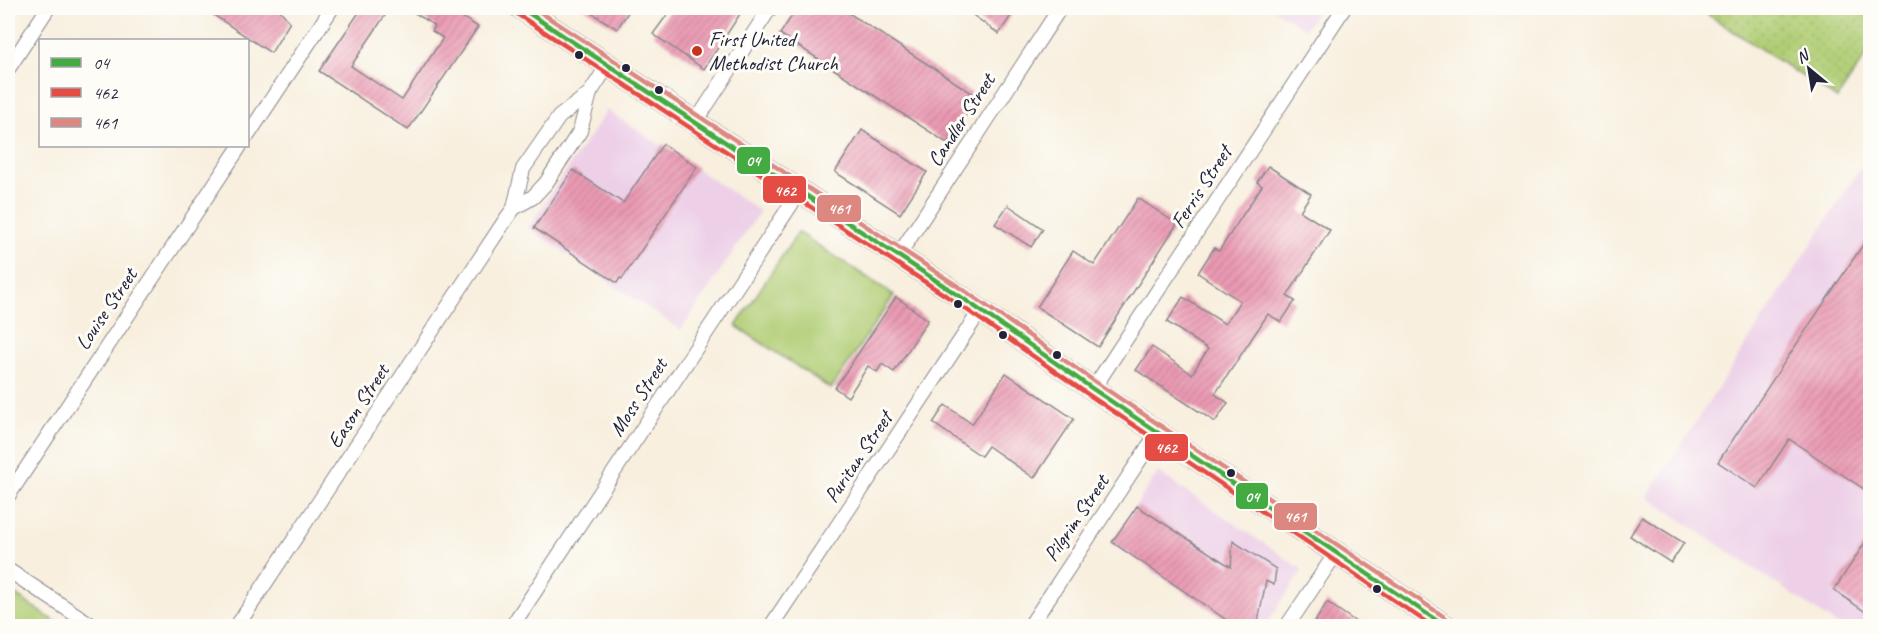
<svg xmlns="http://www.w3.org/2000/svg" width="1878" height="634" viewBox="0 0 1878 634" font-family="Caveat,sans-serif">
<style>
.built{fill:#edd0e8}
.grass{fill:#b0cd74;stroke:#697858;stroke-width:1.5}
.park{fill:url(#park-dots);stroke:#697858;stroke-width:1.5}
.building{fill:url(#building-hatch)}
.lines{fill:none;stroke-linecap:round;stroke-linejoin:round}
.minor-casing{stroke:#8d888c;stroke-width:16}
.primary-casing{stroke:#8d888c;stroke-width:24}
.minor{stroke:#fff;stroke-width:14}
.primary{stroke:#ecc669;stroke-width:21}
.bus-1-casing{stroke:#fdfcf7;stroke-width:9}
.bus-2-casing{stroke:#fdfcf7;stroke-width:9}
.bus-3-casing{stroke:#fdfcf7;stroke-width:9}
.bus-1{stroke:#44aa42;stroke-width:4.5}
.bus-2{stroke:#e54c44;stroke-width:4.5}
.bus-3{stroke:#dc8881;stroke-width:4.5}
.poi-dot{fill:#c8321e;stroke:#fdfcf7;stroke-width:2}
.bus-dot{fill:#22223b;stroke:#fdfcf7;stroke-width:2}
.labels{text-anchor:middle;dominant-baseline:central;stroke-width:6;stroke-linejoin:round;paint-order:stroke}
.poi-label{font-size:21px;fill:#22223b;stroke:#fdfcf7;text-anchor:start}
.street-label{font-size:21px;fill:#22223b;stroke:#fdfcf7}
.line-badge{stroke:#fdfcf7;stroke-width:2}
.badge-label{font-size:16px;text-anchor:middle;font-weight:bold;fill:#fff}
</style>
<defs>
<pattern id="park-dots" width="8" height="8" patternUnits="userSpaceOnUse" patternTransform="scale(1.5)"><rect width="8" height="8" fill="#b0cd74"/><path d="M2 2h.1M6 6h.1" fill="none" stroke="#97b065" stroke-width="1.8" stroke-linecap="round"/></pattern>
<pattern id="building-hatch" width="6" height="6" patternUnits="userSpaceOnUse" patternTransform="scale(1.5)"><rect width="6" height="6" fill="#ea9ab3"/><path d="M-1 1l2-2M0 6l6-6M5 7l2-2" fill="none" stroke="#c8849b"/></pattern>
</defs>
<rect width="100%" height="100%" fill="#fdfcf7"/>
<filter id="ink" filterUnits="userSpaceOnUse"><feTurbulence type="fractalNoise" baseFrequency=".0167" numOctaves="2"/><feDisplacementMap in="SourceGraphic" scale="12" xChannelSelector="R" yChannelSelector="G"/><feConvolveMatrix kernelMatrix="1 2 1 2 8 2 1 2 1" color-interpolation-filters="sRGB"/></filter>
<filter id="wash" filterUnits="userSpaceOnUse"><feTurbulence type="fractalNoise" baseFrequency=".008" numOctaves="4" result="noise"/><feDisplacementMap in="SourceGraphic" scale="24" xChannelSelector="R" yChannelSelector="G"/><feGaussianBlur stdDeviation="1.35" result="paint"/><feColorMatrix in="noise" values="0 0 0 0 0 0 0 0 0 0 0 0 0 0 0 0 0 1.4 0 .05"/><feComposite in="paint" operator="in"/></filter>
<g filter="url(#wash)">
<rect width="100%" height="100%" fill="#f8efde"/>
<g class="built">
<polygon points="1272,8 1319,8 1305,29"/>
<polygon points="607,110 760,211 681,330 528,228"/>
<polygon points="1870,154 1870,626 1839,626 1647,497"/>
<polygon points="1158,472 1303,570 1265,626 1235,626 1111,543"/>
</g>
<g class="grass">
<polygon points="798,232 894,295 831,389 736,326"/>
<polygon points="8,590 62,626 8,626"/>
</g>
<polygon class="park" points="1698,8 1870,8 1870,49 1837,99"/>
<g id="blocks">
<g class="building">
<polygon points="203,8 278,8 290,22 271,53"/>
<polygon points="362,8 390,8 351,66 402,100 443,38 432,31 435,26 407,8 448,8 478,27 408,130 319,71"/>
<polygon points="584,8 631,8 617,29"/>
<polygon points="672,8 744,8 704,69 653,34"/>
<polygon points="797,8 841,8 978,97 947,143 780,34"/>
<polygon points="979,8 1016,8 999,34 973,15"/>
<polygon points="862,130 927,172 900,214 835,172"/>
<polygon points="663,144 697,167 622,279 620,278 617,283 534,228 573,170 623,203"/>
<polygon points="1268,166 1311,194 1300,211 1330,230 1287,296 1295,301 1281,322 1268,314 1215,394 1228,403 1215,422 1136,370 1152,347 1192,374 1208,349 1167,322 1183,297 1225,324 1240,301 1198,273 1214,248 1219,251 1262,186 1257,182"/>
<polygon points="1138,198 1177,224 1098,347 1037,307 1073,251 1094,265"/>
<polygon points="1008,205 1043,229 1031,247 995,224"/>
<polygon points="1870,234 1870,493 1789,439 1757,488 1718,462"/>
<polygon points="896,297 928,320 894,372 882,364 877,372 868,366 848,397 835,388"/>
<polygon points="1006,373 1074,419 1034,478 988,446 981,456 933,423 945,405 972,424"/>
<polygon points="1137,506 1231,567 1233,541 1276,569 1274,585 1266,581 1257,627 1237,627 1112,542"/>
<polygon points="1642,517 1684,543 1671,563 1630,536"/>
<polygon points="1870,535 1870,615 1834,590"/>
<polygon points="1327,602 1363,627 1312,627"/>
</g>
</g>
</g>
<g filter="url(#ink)">
<use href="#blocks" fill-opacity="0" stroke="#8d888c" stroke-width="1.5"/>
<g class="lines">
<g class="minor-casing">
<g id="minor">
<polyline points="8,69 48,8"/>
<polyline points="695,123 770,8"/>
<polyline points="248,135 332,8"/>
<polyline points="514,208 523,169 559,117 590,93"/>
<polyline points="898,256 1060,8"/>
<polyline points="1093,389 1344,8"/>
<polyline points="8,496 240,146"/>
<polyline points="8,570 93,626"/>
<polyline points="237,626 506,219 514,208 533,197 546,183 580,131 590,93 608,65"/>
<polyline points="512,626 800,191"/>
<polyline points="771,626 980,311"/>
<polyline points="1030,626 1158,432"/>
<polyline points="1287,626 1336,553"/>
</g>
</g>
<g class="primary-casing">
<polyline id="primary" points="521,8 961,297 1093,389 1445,626"/>
</g>
<use href="#minor" class="minor"/>
<use href="#primary" class="primary"/>
<g class="bus-1-casing">
<polyline id="bus-1" points="521,8 961,297 1093,389 1445,626"/>
</g>
<g class="bus-2-casing">
<polyline id="bus-2" points="517,14 957,303 1089,395 1432,626"/>
</g>
<g class="bus-3-casing">
<polyline id="bus-3" points="534,8 965,291 1097,383 1449,620"/>
</g>
<use href="#bus-1" class="bus-1"/>
<use href="#bus-2" class="bus-2"/>
<use href="#bus-3" class="bus-3"/>
</g>
</g>
<circle class="poi-dot" cx="697" cy="51" r="6"/>
<g class="bus-dot">
<circle cx="579" cy="55" r="5"/>
<circle cx="626" cy="68" r="5"/>
<circle cx="659" cy="90" r="5"/>
<circle cx="958" cy="304" r="5"/>
<circle cx="1003" cy="335" r="5"/>
<circle cx="1057" cy="355" r="5"/>
<circle cx="1231" cy="473" r="5"/>
<circle cx="1377" cy="589" r="5"/>
</g>
<g class="labels">
<g class="poi-label">
<text x="709" y="39">First United<tspan x="709" dy="24">Methodist Church</tspan></text>
</g>
<g class="street-label">
<text transform="translate(961 120) rotate(-57)">Candler Street</text>
<text transform="translate(1201 187) rotate(-57)">Ferris Street</text>
<text transform="translate(106 309) rotate(-56)">Louise Street</text>
<text transform="translate(638 397) rotate(-57)">Moss Street</text>
<text transform="translate(358 406) rotate(-57)">Eason Street</text>
<text transform="translate(858 457) rotate(-56)">Puritan Street</text>
<text transform="translate(1076 518) rotate(-56)">Pilgrim Street</text>
</g>
</g>
<g class="line-badge">
<rect x="736" y="146" width="35" height="29" rx="6" fill="#44aa42"/>
<rect x="762" y="175" width="45" height="29" rx="6" fill="#e54c44"/>
<rect x="816" y="194" width="46" height="29" rx="6" fill="#dc8881"/>
<rect x="1144" y="433" width="45" height="29" rx="6" fill="#e54c44"/>
<rect x="1235" y="482" width="34" height="28" rx="6" fill="#44aa42"/>
<rect x="1273" y="502" width="45" height="29" rx="6" fill="#dc8881"/>
</g>
<g class="badge-label">
<text x="753" y="166">04</text>
<text x="785" y="196">462</text>
<text x="839" y="214">461</text>
<text x="1166" y="453">462</text>
<text x="1252" y="502">04</text>
<text x="1295" y="522">461</text>
</g>
<rect width="1878" height="634" fill="none" stroke="#fdfcf7" stroke-width="30"/>
<rect x="39" y="39" width="210" height="108" fill="#fdfcf7" stroke="#a5a5ac" stroke-width="1.5"/>
<rect x="51" y="58" width="30" height="9" fill="#44aa42" stroke="#a5a5ac" stroke-width="1.5"/>
<text x="93" y="69" font-size="18" fill="#22223b">04</text>
<rect x="51" y="88" width="30" height="9" fill="#e54c44" stroke="#a5a5ac" stroke-width="1.5"/>
<text x="93" y="99" font-size="18" fill="#22223b">462</text>
<rect x="51" y="118" width="30" height="9" fill="#dc8881" stroke="#a5a5ac" stroke-width="1.5"/>
<text x="93" y="129" font-size="18" fill="#22223b">461</text>
<g transform="translate(1809 69) rotate(330)" stroke="#fdfcf7" stroke-width="4.5" paint-order="stroke">
<path d="M0-4.5L10 22L0 15L-10 22Z" fill="#22223b"/>
<text y="-9" font-size="16" font-weight="bold" text-anchor="middle" fill="#22223b">N</text>
</g>
</svg>
